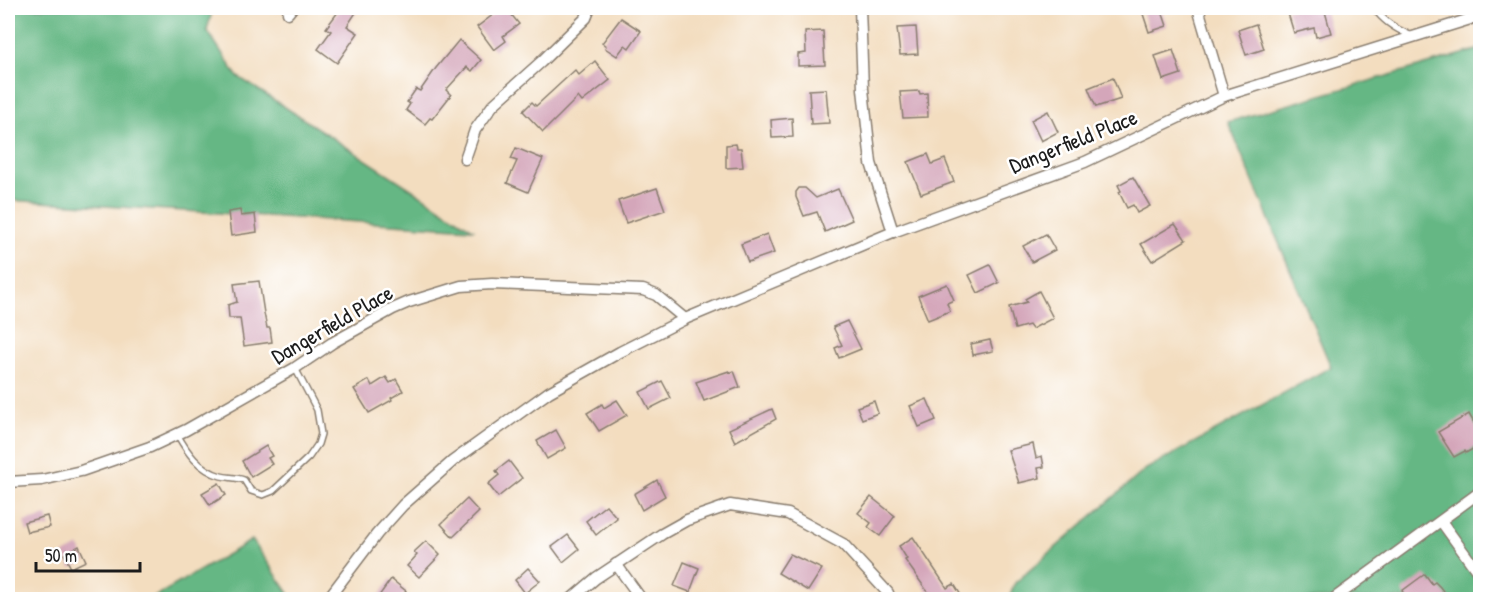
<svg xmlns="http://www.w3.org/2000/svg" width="1488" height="607" viewBox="0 0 1488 607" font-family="'Patrick Hand',sans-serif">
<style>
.forest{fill:#65b784;stroke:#406a50;stroke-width:1.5}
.building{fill:#d4a6ba}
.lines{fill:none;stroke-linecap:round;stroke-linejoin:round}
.lane-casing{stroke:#887c6e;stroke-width:8}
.street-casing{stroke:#887c6e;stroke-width:13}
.lane{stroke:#fff;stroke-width:5}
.street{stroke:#fff;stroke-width:10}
.labels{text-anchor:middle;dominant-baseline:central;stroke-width:5;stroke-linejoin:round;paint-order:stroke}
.street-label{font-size:22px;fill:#1c1c1c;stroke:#fff}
</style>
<rect width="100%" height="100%" fill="#fff"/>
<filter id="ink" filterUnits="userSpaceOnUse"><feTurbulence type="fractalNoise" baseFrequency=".0167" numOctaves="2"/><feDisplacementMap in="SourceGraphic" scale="12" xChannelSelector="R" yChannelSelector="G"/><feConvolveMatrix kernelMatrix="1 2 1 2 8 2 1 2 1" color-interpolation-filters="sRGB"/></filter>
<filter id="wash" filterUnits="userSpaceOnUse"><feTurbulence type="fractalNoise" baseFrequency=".008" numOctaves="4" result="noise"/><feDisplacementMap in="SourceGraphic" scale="24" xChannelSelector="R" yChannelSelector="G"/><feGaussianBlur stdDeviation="1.35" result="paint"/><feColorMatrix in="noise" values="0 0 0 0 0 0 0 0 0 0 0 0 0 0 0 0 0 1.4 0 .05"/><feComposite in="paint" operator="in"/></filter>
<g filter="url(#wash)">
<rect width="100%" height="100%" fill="#f3ddbf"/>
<g class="forest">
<polygon points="8,8 213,8 207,30 237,76 473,229 8,200"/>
<polygon points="1480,49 1480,599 1008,600 1015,583 1146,469 1331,367 1228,122"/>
<polygon points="252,540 293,599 151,599"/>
</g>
<g id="blocks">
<g class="building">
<polygon points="341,8 359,8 347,26 358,33 337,63 318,49 331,31 326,28"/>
<polygon points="502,8 506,8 519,24 503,36 506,41 494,50 477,27"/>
<polygon points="1141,8 1161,8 1167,26 1149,32"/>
<polygon points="1297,8 1324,8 1331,33 1316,37 1314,28 1294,33 1287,10"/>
<polygon points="621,18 641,31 629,48 625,45 617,56 605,48 606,46 602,43"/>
<polygon points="1256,24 1264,49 1246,55 1238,30"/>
<polygon points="916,27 918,54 900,55 897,28"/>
<polygon points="823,31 825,65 798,66 798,54 806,53 805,32"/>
<polygon points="459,40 481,60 472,71 467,67 446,90 451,95 432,119 430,118 425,124 406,110 410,104 407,102 416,89 420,91 436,68"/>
<polygon points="1173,50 1181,74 1163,80 1155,56"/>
<polygon points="595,61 610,80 582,102 578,97 543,132 523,111 532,102 536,106 575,70 579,75"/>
<polygon points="1113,78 1121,99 1096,107 1088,88"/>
<polygon points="826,89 829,123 811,124 809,90"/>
<polygon points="919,91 920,94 927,93 928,117 903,118 900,92"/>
<polygon points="1048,111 1058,132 1041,141 1031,120"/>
<polygon points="792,118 793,137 772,138 771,120"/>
<polygon points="736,144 737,148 741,148 743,167 726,168 726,145"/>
<polygon points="516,148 543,159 528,192 507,183 517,161 511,159"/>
<polygon points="928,154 932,164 945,159 954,182 921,194 908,162"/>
<polygon points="1133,177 1150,206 1137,213 1133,205 1127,208 1119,192 1121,191 1118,185"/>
<polygon points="657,188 665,210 626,223 618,201"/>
<polygon points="799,188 805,188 816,198 838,189 852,220 825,232 817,212 804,216 796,197 796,192"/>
<polygon points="240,210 241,216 255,214 257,232 231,236 228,212"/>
<polygon points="1175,224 1186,240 1152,261 1141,244"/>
<polygon points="767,234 774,253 748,262 741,244"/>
<polygon points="1046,234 1055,250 1032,262 1023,246"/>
<polygon points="990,265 999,283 978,293 969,275"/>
<polygon points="259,281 264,313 267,328 270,328 272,342 244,346 240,318 229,318 228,305 237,302 234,284"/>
<polygon points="947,284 954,300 947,303 950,311 928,320 918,296"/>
<polygon points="1039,291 1053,318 1032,329 1029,325 1015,329 1009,307 1027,302 1025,299"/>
<polygon points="847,321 861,349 839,358 835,348 842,345 833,327"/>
<polygon points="990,340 993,351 973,355 971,344"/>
<polygon points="729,371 730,373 734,371 740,387 704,401 696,382"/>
<polygon points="386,377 390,383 396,379 403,391 391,398 392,400 369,413 354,389 369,380 372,386"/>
<polygon points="662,381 671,398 649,409 640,392"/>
<polygon points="927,399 936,420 919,427 910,406"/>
<polygon points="617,400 627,415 599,431 587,413 602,404 604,408"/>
<polygon points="874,401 878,413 862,419 857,407"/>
<polygon points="772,409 776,419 735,442 729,429"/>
<polygon points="1469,414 1480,433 1480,445 1466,453 1465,451 1454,457 1438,432"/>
<polygon points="556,430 566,448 547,459 537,441"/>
<polygon points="1033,444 1036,458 1042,456 1044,467 1038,468 1040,478 1019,483 1008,450"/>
<polygon points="266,446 272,456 268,458 272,464 251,477 242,461"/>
<polygon points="509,461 522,478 498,497 488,484 499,475 496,471"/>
<polygon points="657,480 665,496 642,510 634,494"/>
<polygon points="219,483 226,495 210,505 202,493"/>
<polygon points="871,497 895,516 880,536 868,527 871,523 858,513"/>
<polygon points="467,499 479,512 453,537 441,524"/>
<polygon points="606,505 617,518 596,535 586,521"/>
<polygon points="47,516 50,527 27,532 24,522"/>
<polygon points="568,535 579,549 563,562 552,547"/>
<polygon points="913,537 947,588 954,584 964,600 930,600 932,598 905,560 907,559 899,546"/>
<polygon points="426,541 440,555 419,577 407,566 417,555 414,552"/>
<polygon points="79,546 86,561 71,568 64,554"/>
<polygon points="790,554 822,569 808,591 778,573"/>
<polygon points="684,562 699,568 690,592 674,586"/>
<polygon points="528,568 540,581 525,593 515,580"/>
<polygon points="1425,574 1432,584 1435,582 1440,587 1450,600 1408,600 1402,591"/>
<polygon points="391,579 406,591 400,600 376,600"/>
</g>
</g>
</g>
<g filter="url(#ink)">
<use href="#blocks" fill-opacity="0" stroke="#887c6e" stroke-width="1.5"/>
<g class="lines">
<g class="lane-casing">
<g id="lane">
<path d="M1374,8C1383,21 1395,29 1410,35"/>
<path d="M177,434C187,452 199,470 221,476C229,478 236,477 244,480L251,491L263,495L273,491L309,457L318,444L321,434L317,410L295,368"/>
</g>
</g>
<g class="street-casing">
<g id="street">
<polyline points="860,8 863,89 871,163 893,232"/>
<polyline points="1198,8 1224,96"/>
<polyline points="288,13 292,8"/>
<polyline points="465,159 475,130 493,105 541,62 586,18 590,8"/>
<polyline points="8,482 42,480 81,471 150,447 186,430 295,368 332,343 393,309 409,302 461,286 492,284 643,290 656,295 685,319 893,232 1085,162 1224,96 1480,16"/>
<polyline points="1441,521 1480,575"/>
<polyline points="616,564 642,600"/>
<polyline points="327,600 377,534 403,505 453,461 549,392 620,352 685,319"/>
<polyline points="570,600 596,578 662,534 687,520 730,505 788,514 843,544 888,593 890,600"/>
<polyline points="1332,600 1480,492"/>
</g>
</g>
<use href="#lane" class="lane"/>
<use href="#street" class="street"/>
</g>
</g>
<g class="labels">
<g class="street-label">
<text transform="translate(1073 141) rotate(-22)">Dangerfield Place</text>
<text transform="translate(332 324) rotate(-30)">Dangerfield Place</text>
</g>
</g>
<rect width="1488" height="607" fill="none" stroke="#fff" stroke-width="30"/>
<path d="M36 562v9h104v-9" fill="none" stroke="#1c1c1c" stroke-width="3"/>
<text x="45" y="562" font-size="18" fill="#1c1c1c" stroke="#ffffff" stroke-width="4.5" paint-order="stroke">50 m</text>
</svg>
